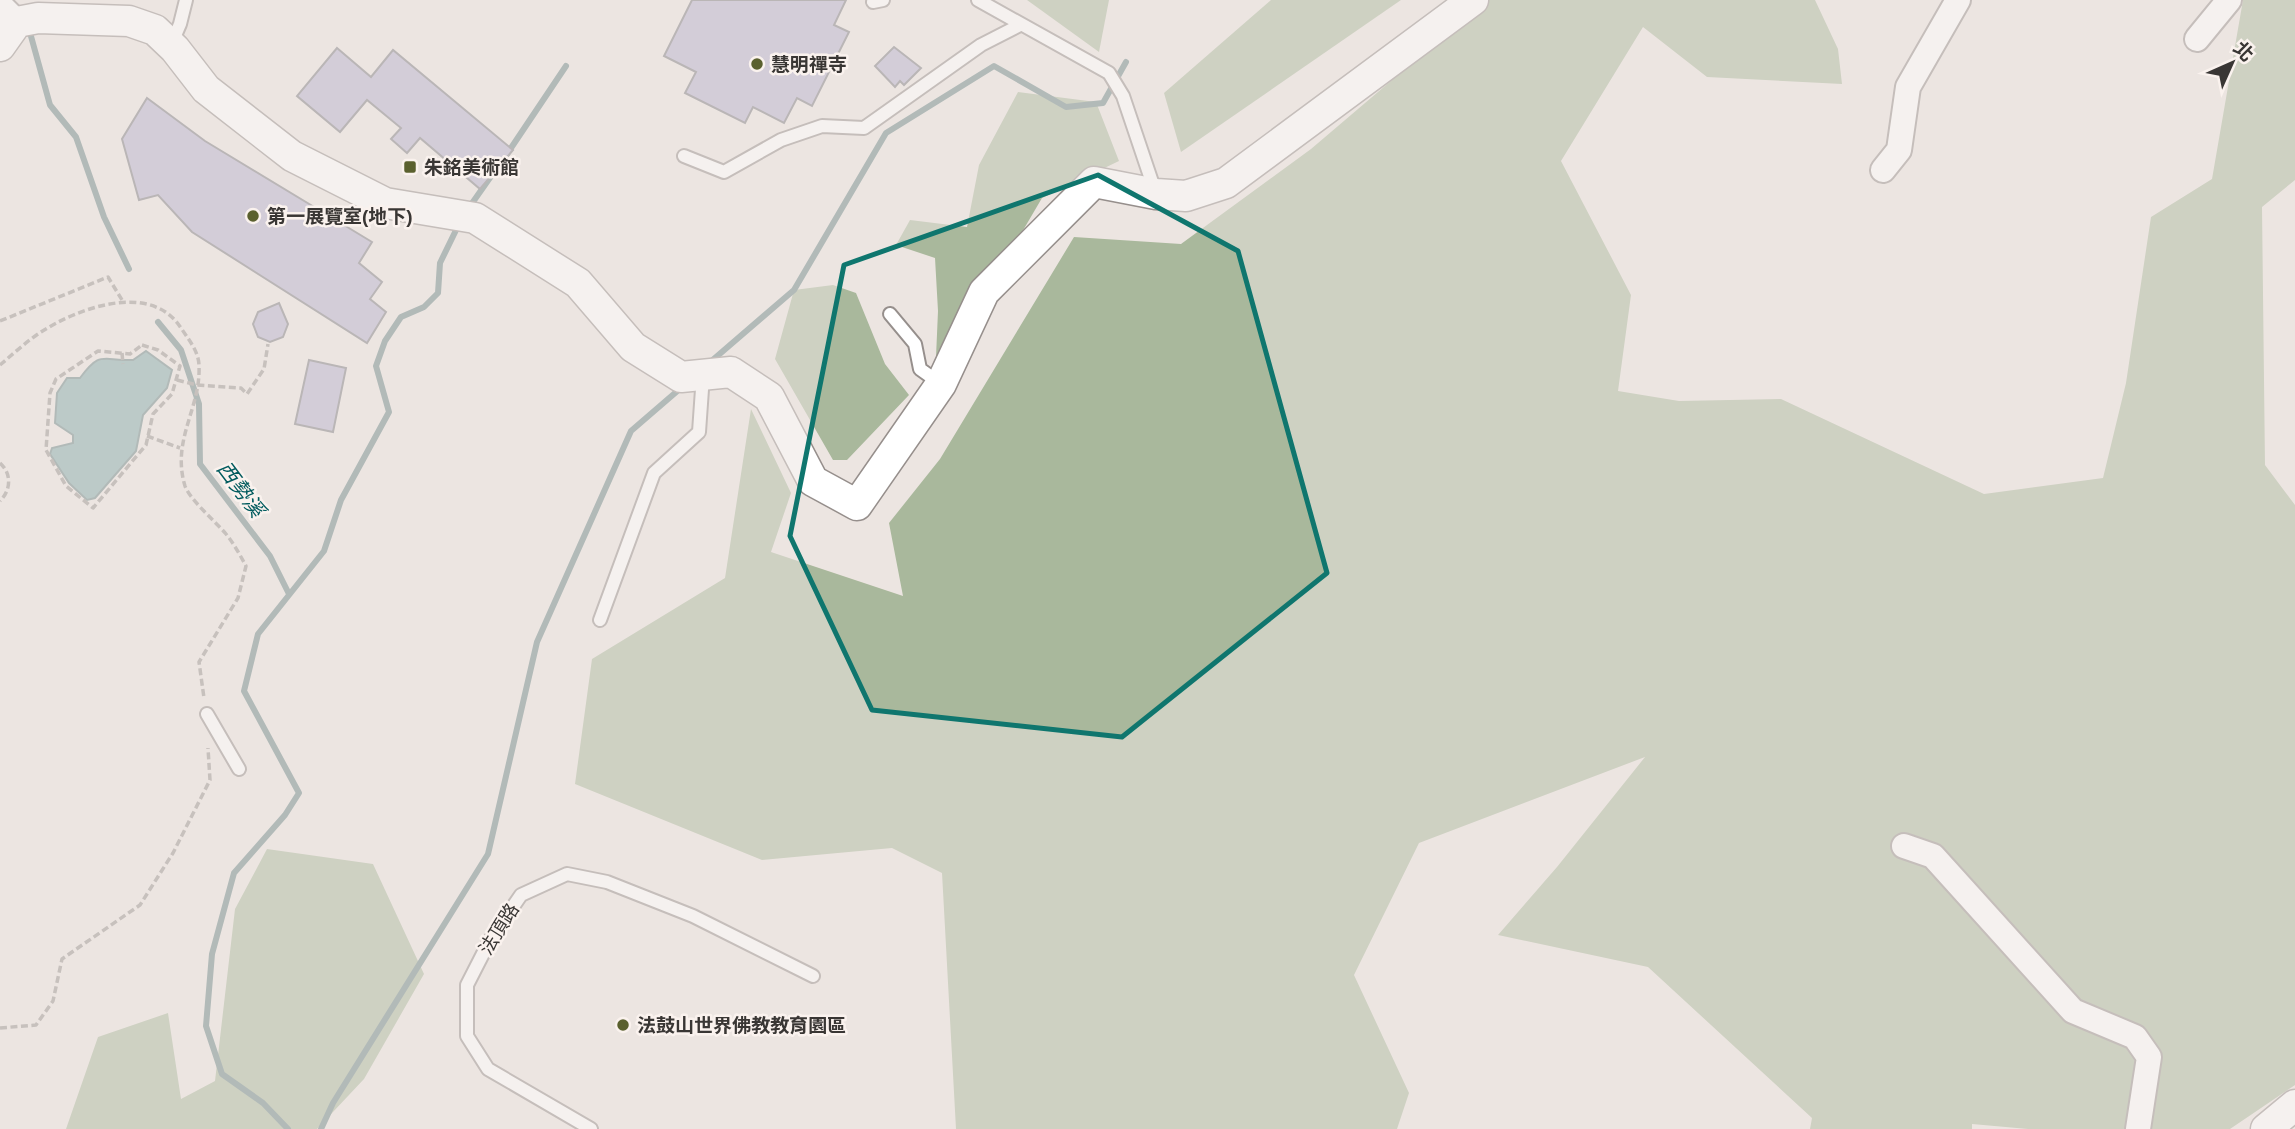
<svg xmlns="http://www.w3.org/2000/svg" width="2295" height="1129" viewBox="0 0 2295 1129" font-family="Helvetica,'Noto Sans TC',sans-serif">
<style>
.forest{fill:#a9b89c}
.water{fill:#81a8a9;stroke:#6b8686;stroke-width:2}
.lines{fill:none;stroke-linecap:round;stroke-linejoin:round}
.stream{stroke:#6b8686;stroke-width:6}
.building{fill:#b4afcd;stroke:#7c7c82;stroke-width:2}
.service-casing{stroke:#968f8c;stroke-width:16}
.minor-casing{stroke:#968f8c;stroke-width:28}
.tertiary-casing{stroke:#968f8c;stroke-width:33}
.path{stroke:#999491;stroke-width:3.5;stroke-dasharray:7 3.5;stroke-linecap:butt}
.service{stroke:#fff;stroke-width:12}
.minor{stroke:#fff;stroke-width:24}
.tertiary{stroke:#fff;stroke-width:30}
.marked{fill:none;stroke:#0f766e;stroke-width:5;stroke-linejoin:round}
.poi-dot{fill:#5a602e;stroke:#faf2ee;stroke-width:2.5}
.labels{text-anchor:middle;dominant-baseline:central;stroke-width:5;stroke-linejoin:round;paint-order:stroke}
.poi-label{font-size:19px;font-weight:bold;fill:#393634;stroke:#faf2ee;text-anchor:start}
.street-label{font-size:19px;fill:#393634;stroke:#faf2ee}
.water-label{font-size:21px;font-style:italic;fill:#015b5e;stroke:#faf2ee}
</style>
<rect width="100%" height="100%" fill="#ece5e1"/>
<g class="forest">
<polygon points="1027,0 1109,0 1099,52"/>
<polygon points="1271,0 1401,0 1181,152 1164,93"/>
<polygon points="1486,0 1815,0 1838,49 1842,84 1707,77 1643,27 1561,161 1631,295 1618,391 1679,401 1781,399 1984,494 2103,478 2126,383 2151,217 2212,179 2243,0 2295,0 2295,180 2262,207 2265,465 2295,505 2295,1085 2230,1129 2028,1129 1972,1124 1972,1129 1810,1129 1812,1118 1648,967 1498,935 1557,867 1645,757 1419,843 1354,975 1409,1093 1397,1129 956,1129 942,873 892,848 762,860 575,784 592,659 725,578 751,409 791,493 771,552 903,596 889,523 940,459 1074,237 1181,244 1311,149"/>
<polygon points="1018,92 1096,102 1119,161 1042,198 935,380 938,311 935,258 896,245 910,220 967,227 979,165"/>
<polygon points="833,285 856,293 885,364 909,395 847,460 833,460 775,359 794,290"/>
<polygon points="267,849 373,864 424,974 364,1079 317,1129 66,1129 98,1037 168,1013 181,1099 215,1081 235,909"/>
</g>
<path class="water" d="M146,351L172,370L167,388L143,415L136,451L95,498L87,500L69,483L50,454L52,448L73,443V435L55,423L57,393L67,378H80C101,350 101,361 133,360Z"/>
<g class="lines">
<g class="stream">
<polyline points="29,29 50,105 76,137 104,217 129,269"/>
<polyline points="507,154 566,66"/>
<polyline points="468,209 494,172"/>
<polyline points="158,322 181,350 199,404 200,464 270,556 289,594"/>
<polyline points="708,364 794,290 886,133 994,66 1066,107 1103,103 1126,62"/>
<polyline points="288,1129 263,1103 222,1074 206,1026 212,954 234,873 285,815 299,793 244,691 258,634 324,551 341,500 389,412 376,366 385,341 401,317 424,307 438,293 440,263 459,224"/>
<polyline points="321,1129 333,1103 488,854 537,642 631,431 682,387"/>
</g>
</g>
<g class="building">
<polygon points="692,0 846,0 834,25 849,32 812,106 797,98 784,123 753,107 745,123 685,93 696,72 664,56"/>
<polygon points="894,47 921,68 904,85 900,81 895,87 875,66"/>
<polygon points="337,48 371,77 393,50 513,150 480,189 420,138 407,153 391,139 401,128 367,100 340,132 297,96"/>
<polygon points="147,98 205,141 372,242 359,263 382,282 370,299 386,312 367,343 192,232 158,195 139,200 122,139"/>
<polygon points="279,303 288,324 283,337 270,342 258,337 253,324 258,312"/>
<polygon points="309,360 346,368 333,432 295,424"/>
</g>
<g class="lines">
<g class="service-casing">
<g id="service">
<polyline points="978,0 1109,73 1123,96 1155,191"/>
<polyline points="873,2 883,0"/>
<polyline points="171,45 180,24 186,0"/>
<polyline points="684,156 724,172 781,140 822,126 864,128 981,45 1020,25"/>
<polyline points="890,314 915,344 920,369 941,384"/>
<polyline points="600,620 654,473 699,432 703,375"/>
<polyline points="207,714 239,769"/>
<polyline points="591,1129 488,1069 467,1036 467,985 490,940 521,895 567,874 607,882 693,916 813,976"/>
</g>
</g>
<g class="minor-casing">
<g id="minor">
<polyline points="0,5 17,22"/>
<polyline points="2197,39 2229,0"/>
<polyline points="1883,170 1899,150 1908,87 1958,0"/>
<polyline points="1904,846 1933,856 2073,1011 2135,1037 2149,1057 2138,1129"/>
</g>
</g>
<g class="tertiary-casing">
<g id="tertiary">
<polyline points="0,46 17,22 38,18 129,21 155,30 175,49 206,89 292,156 385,203 475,218 578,283 633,347 681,377 731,372 769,397 813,481 857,505 941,384 984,292 1094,182 1156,194 1186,196 1226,183 1473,0"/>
<polyline points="2266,1129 2295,1105"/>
</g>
</g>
<g class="path">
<polyline points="0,321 108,277 122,300"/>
<polygon points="142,345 158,350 180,366 172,394 153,414 146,445 93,508 66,486 46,450 50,393 56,379 98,351 130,354"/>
<polyline points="122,353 123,364"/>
<path d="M0,365C13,354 27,341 41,332C78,308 151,281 181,328C189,340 199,352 199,366C201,408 171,440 185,486C190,500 216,522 226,534C234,544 240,555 246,566L238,598L199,662L204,698"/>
<polyline points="177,380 197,385 241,388 247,394 264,369 268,344"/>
<polyline points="147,436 180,448"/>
<path d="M0,463C12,474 11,490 0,501"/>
<polyline points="0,1028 36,1025 53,1001 62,959 140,905 173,853 210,780 208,748"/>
</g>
<use href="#service" class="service"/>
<use href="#minor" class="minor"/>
<use href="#tertiary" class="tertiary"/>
</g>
<path d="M0 0H2295V1129H0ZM1098,175L1238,251L1327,573L1122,737L872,710L790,536L844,265Z" fill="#ece5e1" fill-opacity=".55" fill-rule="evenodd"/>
<path class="marked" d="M1098,175L1238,251L1327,573L1122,737L872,710L790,536L844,265Z"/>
<g class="poi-dot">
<circle cx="757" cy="64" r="7"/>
<rect x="403" y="160" width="14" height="14" rx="3.5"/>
<circle cx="253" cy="216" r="7"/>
<circle cx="623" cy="1025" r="7"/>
</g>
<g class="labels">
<g class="poi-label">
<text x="771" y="64">慧明禪寺</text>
<text x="424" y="167">朱銘美術館</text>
<text x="267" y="216">第一展覽室(地下)</text>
<text x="637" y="1025">法鼓山世界佛教教育園區</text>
</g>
<g class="street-label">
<text transform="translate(499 929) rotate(-58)">法頂路</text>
</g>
<g class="water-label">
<text transform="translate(241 489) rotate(53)">西勢溪</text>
</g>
</g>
<g transform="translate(2232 63) rotate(45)" stroke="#faf2ee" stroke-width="5" paint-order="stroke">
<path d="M0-5L12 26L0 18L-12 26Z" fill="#393634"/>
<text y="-10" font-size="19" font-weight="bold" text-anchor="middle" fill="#393634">北</text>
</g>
</svg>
